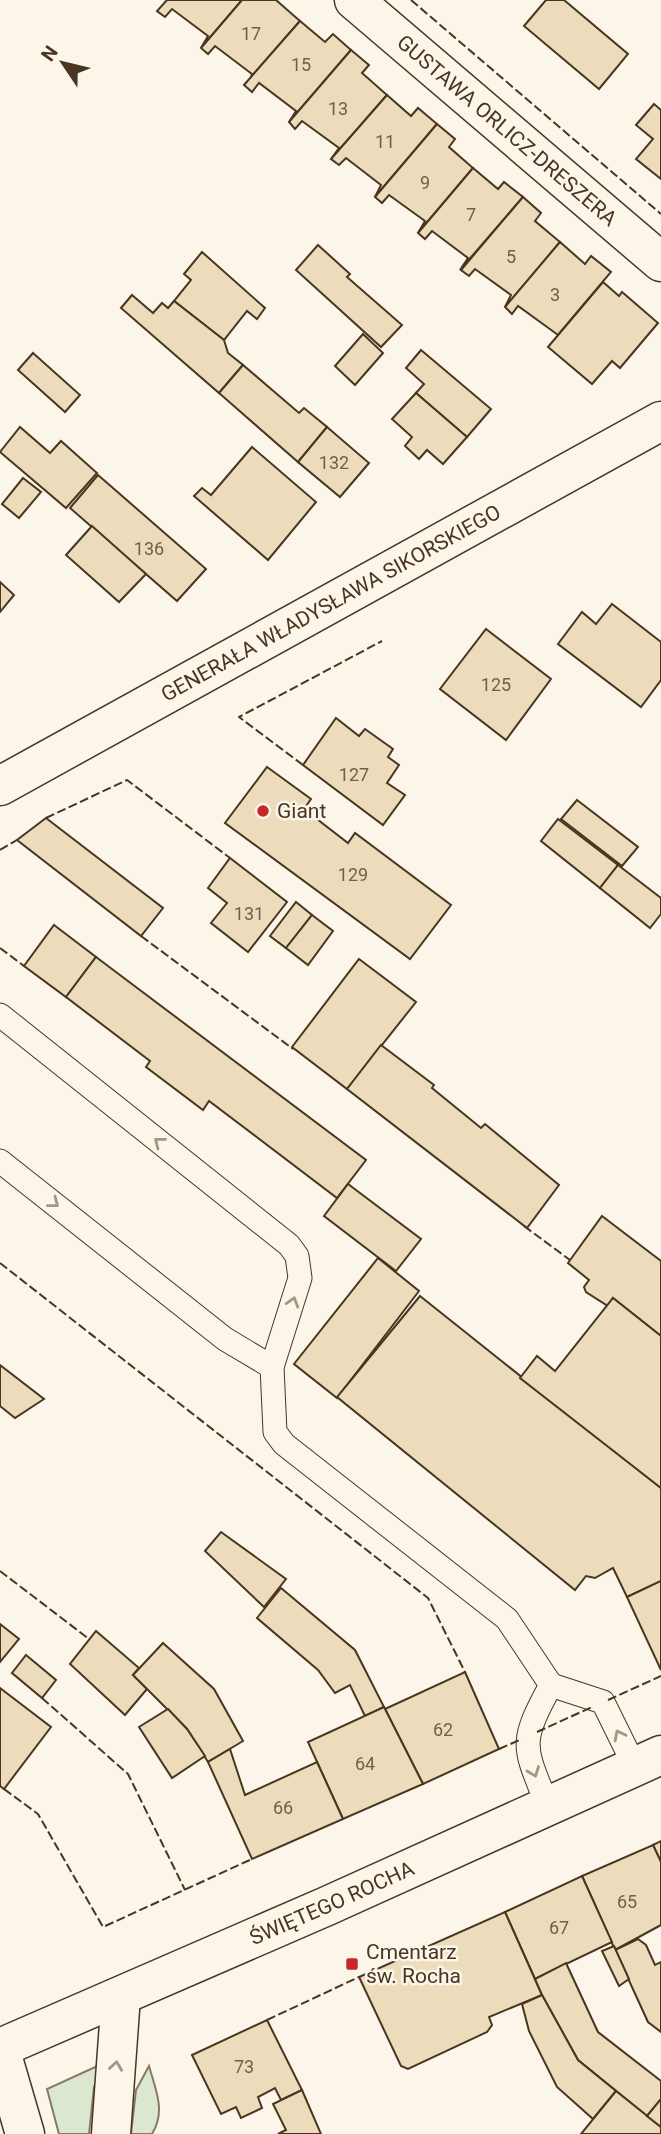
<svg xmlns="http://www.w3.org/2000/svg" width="661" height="2134" viewBox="0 0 661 2134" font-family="Roboto,sans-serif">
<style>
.green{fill:#dce7d0;stroke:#887966;stroke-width:2}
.building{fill:#ecdcbc;stroke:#4a3520;stroke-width:2}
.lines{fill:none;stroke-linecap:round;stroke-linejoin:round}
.lane-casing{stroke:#4a3520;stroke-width:25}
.street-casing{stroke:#4a3520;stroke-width:41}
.secondary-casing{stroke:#4a3520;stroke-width:41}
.lane{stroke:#fbf6e9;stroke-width:23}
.street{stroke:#fbf6e9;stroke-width:38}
.secondary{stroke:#fbf6e9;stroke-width:38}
.fence{stroke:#4a3520;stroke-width:2;stroke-dasharray:9 3.5;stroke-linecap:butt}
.oneway{stroke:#a29684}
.poi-dot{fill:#c62828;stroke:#fbf6e9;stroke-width:2.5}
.labels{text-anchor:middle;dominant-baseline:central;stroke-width:5;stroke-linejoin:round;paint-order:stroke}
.number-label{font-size:18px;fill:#725f47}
.street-label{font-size:21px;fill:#4a3520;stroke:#fbf6e9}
.poi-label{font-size:21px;fill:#4a3520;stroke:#fbf6e9;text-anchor:start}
</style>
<rect width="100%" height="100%" fill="#fbf6e9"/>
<g class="green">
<polygon points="104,2063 94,2087 89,2134 59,2134 47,2089"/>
<path d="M149,2066C156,2091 166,2111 152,2134H131L136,2090Z"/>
</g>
<g class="building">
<polygon points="167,0 242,0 201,48 208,36 172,9 165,17 157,11"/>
<polygon points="242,0 276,0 300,21 251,77 252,74 215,46 208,54 201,48"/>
<polygon points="546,0 564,0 628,54 599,89 524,26"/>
<polygon points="300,21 325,42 333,34 351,50 289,122 296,111 259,83 252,92 244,85"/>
<polygon points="351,50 369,65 362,73 387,95 331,159 339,148 302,121 295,129 289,122"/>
<polygon points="387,95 411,116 418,108 437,124 375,197 381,185 346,158 339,165 331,159"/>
<polygon points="654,104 661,110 661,179 636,159 653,139 636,125"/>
<polygon points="437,124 455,139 449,147 473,168 418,233 425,221 389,195 382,203 375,197"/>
<polygon points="473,168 498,189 504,182 523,197 460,270 468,258 432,231 425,239 418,233"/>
<polygon points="523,197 541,213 535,221 560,242 505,307 511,295 475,269 469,276 461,270"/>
<polygon points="560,242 585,264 591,256 611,272 558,335 518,306 512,314 505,307"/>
<polygon points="318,245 350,274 347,277 402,325 381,347 296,270"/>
<polygon points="202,252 265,308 257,319 247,311 224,340 174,301 191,280 184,274"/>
<polygon points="603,282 619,296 622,292 658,323 620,368 612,361 592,384 548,347"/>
<polygon points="132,295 153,313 162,303 168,308 174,301 224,340 228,353 243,365 219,393 121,308"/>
<polygon points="363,334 383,353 355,385 335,366"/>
<polygon points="421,350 491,409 467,437 416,393 424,384 406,368"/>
<polygon points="33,353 80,395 65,412 18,370"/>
<polygon points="243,365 299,413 304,408 327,427 298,462 219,393"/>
<polygon points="416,393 467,437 443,464 427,450 419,459 405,446 412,437 392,419"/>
<polygon points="20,427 50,453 61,441 97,473 66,508 0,452"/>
<polygon points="327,427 369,463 340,497 298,462"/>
<polygon points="252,447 316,502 268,560 194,496 202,488 211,495"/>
<polygon points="98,475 206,569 177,601 70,508"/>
<polygon points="23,478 41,492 19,518 2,504"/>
<polygon points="92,526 146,574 119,602 66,555"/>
<polygon points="0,582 14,595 0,612"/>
<polygon points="612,604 661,642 661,680 641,707 558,644 582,612 596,624"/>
<polygon points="486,629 551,679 506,740 440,689"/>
<polygon points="336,718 359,736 365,729 393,749 388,757 399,765 387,783 405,795 383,825 303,765"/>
<polygon points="267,767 311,799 304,809 348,843 355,833 451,905 410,959 225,823"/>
<polygon points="577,800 638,847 622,866 561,819"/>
<polygon points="46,818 163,908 141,936 17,840"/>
<polygon points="558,819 618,865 600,888 541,841"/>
<polygon points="230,858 287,902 248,952 211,923 227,903 208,888"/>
<polygon points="618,865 661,898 661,914 650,928 600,888"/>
<polygon points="296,902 312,915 286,948 270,936"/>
<polygon points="312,915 333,931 308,965 286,948"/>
<polygon points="54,925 96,957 66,997 24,966"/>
<polygon points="96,957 366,1160 337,1198 209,1101 203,1110 146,1067 150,1061 66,997"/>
<polygon points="359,959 416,1002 347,1089 292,1047"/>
<polygon points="381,1045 434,1085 432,1088 481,1128 485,1124 559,1185 527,1228 347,1089"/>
<polygon points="348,1184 421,1239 396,1271 324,1216"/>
<polygon points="602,1216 661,1261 661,1336 613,1298 608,1306 586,1292 584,1287 589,1280 568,1263"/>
<polygon points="378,1258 419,1291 337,1398 294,1364"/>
<polygon points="420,1296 661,1488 661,1581 627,1597 613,1568 595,1578 586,1576 575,1590 337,1397"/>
<polygon points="613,1298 661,1336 661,1488 520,1378 537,1356 555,1371"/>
<polygon points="0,1365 44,1399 15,1418 0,1406"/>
<polygon points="221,1532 286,1579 264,1607 205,1551"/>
<polygon points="661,1581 661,1670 627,1597"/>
<polygon points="281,1588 355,1650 384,1707 365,1716 350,1685 335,1693 318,1670 257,1618"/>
<polygon points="0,1624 19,1639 0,1662"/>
<polygon points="96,1631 139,1668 133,1675 147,1689 125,1715 70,1664"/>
<polygon points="163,1643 214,1689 243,1741 208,1762 187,1729 133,1675"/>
<polygon points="26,1655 56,1680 42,1698 12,1673"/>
<polygon points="465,1672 499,1749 423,1784 385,1709"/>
<polygon points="0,1688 51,1727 4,1789 0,1786"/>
<polygon points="384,1707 423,1784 343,1819 308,1742"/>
<polygon points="168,1709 187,1729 205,1756 172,1778 139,1727"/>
<polygon points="230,1749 245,1795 317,1762 343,1819 252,1859 208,1762"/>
<polygon points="661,1841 661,1862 653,1845"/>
<polygon points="653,1845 661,1862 661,1925 615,1950 582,1876"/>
<polygon points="582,1876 612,1942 535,1979 505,1912"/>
<polygon points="505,1912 542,1995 489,2017 492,2025 487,2032 408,2069 401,2066 359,1977"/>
<polygon points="638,1939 646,1945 655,1965 661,1962 661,2032 648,2022 615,1950"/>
<polygon points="614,1946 629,1979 619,1986 602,1951"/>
<polygon points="566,1963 598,2032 661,2081 661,2099 647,2116 578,2060 542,1995 535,1979"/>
<polygon points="542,1995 578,2060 616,2091 593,2119 557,2087 529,2031 522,2004"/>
<polygon points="267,2020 302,2090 281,2100 275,2088 258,2097 262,2108 241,2118 236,2107 221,2114 192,2055"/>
<polygon points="302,2090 321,2134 278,2134 286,2130 273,2104"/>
<polygon points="616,2091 661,2127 661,2134 581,2134"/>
<polygon points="661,2099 661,2127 647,2116"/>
</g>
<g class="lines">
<g class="lane-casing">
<g id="lane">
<polyline points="0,1015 289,1245 297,1256 300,1278 272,1367 275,1432 284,1444 507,1619 551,1685"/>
<polyline points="0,1161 225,1339 272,1367"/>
<path d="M548,1807C524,1746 518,1745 551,1685L603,1702L635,1767"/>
</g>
</g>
<g class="street-casing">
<g id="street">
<path id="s1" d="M354,0L661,262"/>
<path id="s2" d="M0,786L661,421"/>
</g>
</g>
<g class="secondary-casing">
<g id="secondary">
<path id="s3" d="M0,2048L327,1906L661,1755"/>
<polyline points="0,2048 25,2134"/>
<polyline points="111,2134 121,1996"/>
</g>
</g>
<use href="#lane" class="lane"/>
<use href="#street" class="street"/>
<use href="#secondary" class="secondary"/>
<g class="fence">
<polyline points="411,0 661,214"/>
<polyline points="303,765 239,717 382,641"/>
<polyline points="46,818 127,780 230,858"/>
<polyline points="0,850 17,840"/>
<polyline points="141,936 293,1049"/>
<polyline points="0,948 24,966"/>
<polyline points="524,1226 570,1260"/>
<polyline points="0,1263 428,1598 465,1672"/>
<polyline points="0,1571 89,1639"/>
<polyline points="42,1698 128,1774 185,1890"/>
<polyline points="608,1700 661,1676"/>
<polyline points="537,1732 592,1707"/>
<polyline points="499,1749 522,1739"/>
<polyline points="4,1789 38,1814 103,1927 252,1859"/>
<polyline points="267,2020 359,1977"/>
</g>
</g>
<defs><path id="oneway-chevron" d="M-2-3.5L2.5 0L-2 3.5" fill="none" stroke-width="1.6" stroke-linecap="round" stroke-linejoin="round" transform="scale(1.75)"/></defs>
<g class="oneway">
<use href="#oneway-chevron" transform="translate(159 1142) rotate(-142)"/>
<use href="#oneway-chevron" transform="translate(54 1203) rotate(38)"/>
<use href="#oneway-chevron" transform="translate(293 1302) rotate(-73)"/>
<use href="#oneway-chevron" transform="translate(619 1735) rotate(-117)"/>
<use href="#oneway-chevron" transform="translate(534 1772) rotate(69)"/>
<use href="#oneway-chevron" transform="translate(116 2066) rotate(-82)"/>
</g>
<g class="poi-dot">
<circle cx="263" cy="811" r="7"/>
<rect x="345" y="1957" width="14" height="14" rx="3.5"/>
</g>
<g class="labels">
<g class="number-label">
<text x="251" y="33">17</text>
<text x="301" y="64">15</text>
<text x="338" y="108">13</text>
<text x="385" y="141">11</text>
<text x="425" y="182">9</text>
<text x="471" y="214">7</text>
<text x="511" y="256">5</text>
<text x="555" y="294">3</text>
<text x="334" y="462">132</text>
<text x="149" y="548">136</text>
<text x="496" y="684">125</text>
<text x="354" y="774">127</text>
<text x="353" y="874">129</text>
<text x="249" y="913">131</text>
<text x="443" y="1729">62</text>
<text x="365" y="1763">64</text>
<text x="283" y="1807">66</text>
<text x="627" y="1901">65</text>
<text x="559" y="1927">67</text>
<text x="244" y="2066">73</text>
</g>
<g class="street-label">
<text stroke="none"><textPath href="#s1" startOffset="201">GUSTAWA ORLICZ-DRESZERA</textPath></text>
<text stroke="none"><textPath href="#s2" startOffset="378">GENERAŁA WŁADYSŁAWA SIKORSKIEGO</textPath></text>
<text stroke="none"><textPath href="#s3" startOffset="362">ŚWIĘTEGO ROCHA</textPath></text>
</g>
<g class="poi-label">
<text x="277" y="811">Giant</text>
<text x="366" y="1952">Cmentarz<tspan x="366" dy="24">św. Rocha</tspan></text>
</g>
</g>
<g transform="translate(63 63) rotate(305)" stroke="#fbf6e9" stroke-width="5" paint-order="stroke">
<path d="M0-5L12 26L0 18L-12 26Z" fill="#4a3520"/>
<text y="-10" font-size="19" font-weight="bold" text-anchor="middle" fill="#4a3520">N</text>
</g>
</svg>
